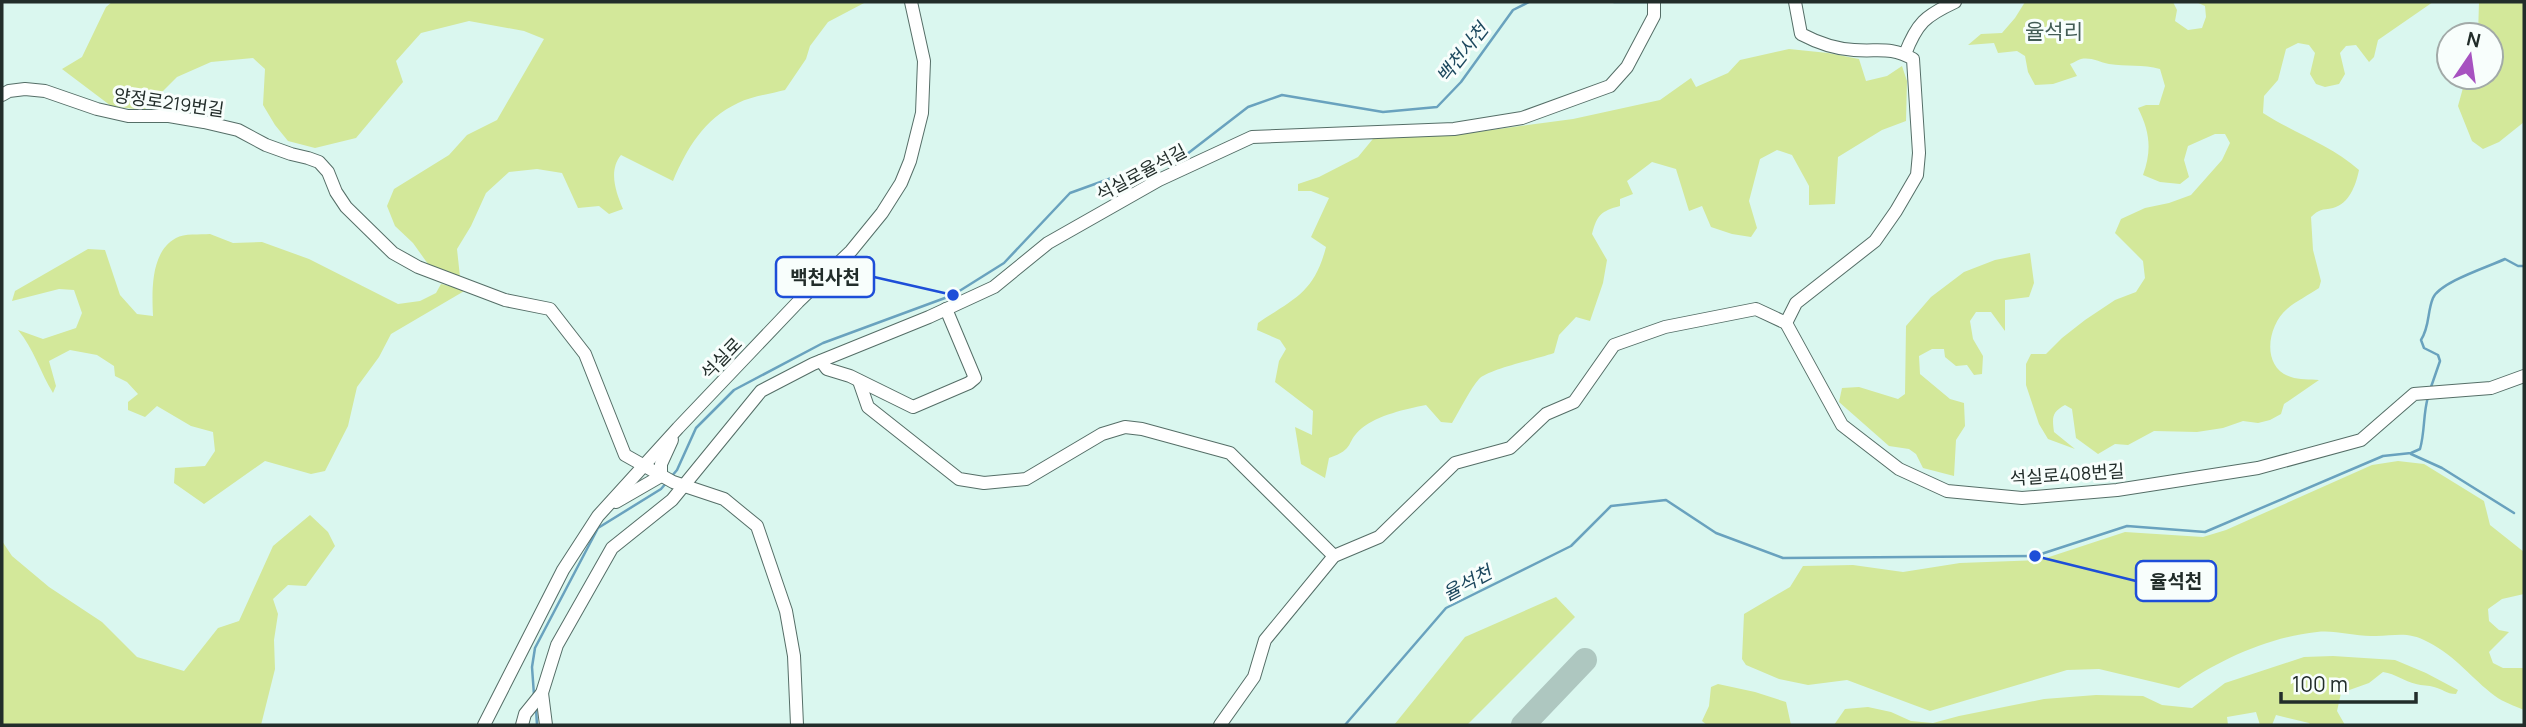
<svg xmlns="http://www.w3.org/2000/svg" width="2526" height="727" viewBox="0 0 2526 727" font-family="Manrope,'Noto Sans KR',sans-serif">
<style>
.green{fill:#d3e89a}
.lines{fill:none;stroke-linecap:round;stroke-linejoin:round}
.stream{stroke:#69a2be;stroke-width:2.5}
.taxiway{stroke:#aec7c0;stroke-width:24}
.minor-casing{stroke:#556e67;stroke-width:14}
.minor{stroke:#fff;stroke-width:12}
.labels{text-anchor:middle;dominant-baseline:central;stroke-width:6;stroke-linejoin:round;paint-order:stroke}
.street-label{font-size:18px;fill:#222d2a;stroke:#f8fefc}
.water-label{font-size:19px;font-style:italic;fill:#1d485e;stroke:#f8fefc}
.quarter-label{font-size:21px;fill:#435c55;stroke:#f8fefc}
.leader{fill:none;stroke:#1d4ed8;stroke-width:2.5}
.callout-dot{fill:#1d4ed8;stroke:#f8fefc;stroke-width:2.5}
.callout{fill:#f8fefc;stroke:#1d4ed8;stroke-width:2.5}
.callout-label{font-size:19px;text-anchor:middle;font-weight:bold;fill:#222d2a}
</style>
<rect width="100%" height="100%" fill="#daf7ef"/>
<g class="green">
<path d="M112,2H866L828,22L810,46L806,59L785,90C770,94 752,96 738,103C704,119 687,148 673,181L621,155C608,171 616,192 623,209L609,214L599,206L578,208L562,173L537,169L509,172L486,193L471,226L457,249L460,277L428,264L413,243L395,226L387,206L394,189L449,155L467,135L497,120L544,39L524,31L469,21L421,33L396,61L403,82L356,138L315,148L288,141L275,125L263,105L265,69L253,58L211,62L177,77L144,110L111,106L62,69L82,57L106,7Z"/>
<path d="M2025,2H2173L2177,10L2175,21L2188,30L2202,28L2206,17L2205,6L2196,2H2433L2378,40L2374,57L2369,62L2356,45L2346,46L2340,53L2345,74L2339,84L2325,87L2316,84L2310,74L2315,53L2309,45L2298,43L2286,49L2278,80L2264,96L2263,113C2294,133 2331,145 2359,170C2356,185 2349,204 2333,208C2322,210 2319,209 2311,217L2313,250L2321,281L2319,288C2309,295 2296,301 2287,309C2267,326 2261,368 2291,377C2299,380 2310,379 2319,380L2284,404L2281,414L2270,420L2258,423L2243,421L2223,428L2197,432L2154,431L2128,445L2115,444L2098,454L2076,438L2072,409L2065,405C2052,412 2052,417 2054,432L2075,449L2048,439L2039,424L2026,385V364L2031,354H2046L2062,338L2085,320L2115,300L2136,292L2145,278L2143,261L2115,233L2121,219L2145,208L2169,203L2191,195L2222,160L2230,143L2225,134H2215L2188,146L2184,160L2189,177L2180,184L2160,182L2143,175C2152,150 2150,132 2138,108L2146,105H2159L2165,86L2160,69C2143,64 2126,67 2109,64C2099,62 2091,57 2081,59C2080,59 2071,64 2070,64L2077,76L2053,84L2035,85L2028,72L2025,56L2017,51L1998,53L1994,43L1968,45L1981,34L2002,33L2015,18Z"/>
<polygon points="2479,2 2524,2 2524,122 2499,142 2483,149 2472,141 2458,106 2466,77 2491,77 2491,35 2478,35"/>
<path d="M1789,49L1828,53L1859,59L1866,81L1887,76L1902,66L1907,81L1906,121L1882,130L1838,157L1835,204L1809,205V186L1792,155L1777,150L1760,159L1749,201L1757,228L1751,237L1732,234L1711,227L1702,206L1689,211L1676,169L1652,162L1627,181L1633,194L1620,199V206C1601,211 1597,215 1592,234L1607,260L1603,283L1590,321L1576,317L1559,335L1554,353C1537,359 1489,369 1479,379C1470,389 1460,410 1452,423L1441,422L1426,405C1406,409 1378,415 1362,428C1345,442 1356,449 1329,458L1325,478L1301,464L1295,427L1312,435L1313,411L1275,382L1279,361L1286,349L1280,340L1257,330L1258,323C1295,298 1314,293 1326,247L1311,237L1329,198L1311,191H1298V184L1319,177L1358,157L1377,134H1462L1573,119L1660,100L1691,78L1696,87L1728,73L1740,60Z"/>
<path d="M210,234L233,243L262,242L309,259L398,304L420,301L436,293L441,284L466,290L391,334L379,357L357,387L348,426L325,471L311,474L265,461L204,504L174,483L175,468L205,466L215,451L213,432L191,426L157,406L145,417L128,410V402L138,394L127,382L115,376L114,366L97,355L70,350L49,361L56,386L53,393C40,372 34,349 18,330L43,339L76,328L82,313L74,290L59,289L12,301L15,291L88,249L105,250L120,295L137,314L153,316C152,292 150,252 176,238C184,233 200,235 210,234Z"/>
<polygon points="2030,253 2034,283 2029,297 2005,300 2005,331 1991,312 1976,312 1970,321 1973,339 1983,356 1982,374 1974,375 1967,365 1956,366 1945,357 1944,349 1932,349 1919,356 1920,374 1950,399 1964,403 1965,426 1956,440 1954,476 1923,468 1916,454 1909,449 1889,446 1839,402 1842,388 1859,387 1898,399 1905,394 1906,326 1931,297 1964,272 1995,260"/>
<path d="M2398,461L2424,464L2484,501L2490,525L2524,552V594L2502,599L2488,609L2489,621L2499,630L2509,632L2489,652L2493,663L2503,668H2524V710C2515,706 2503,702 2495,696C2472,679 2456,656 2428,642C2405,630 2394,637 2371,636C2353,636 2335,630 2317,632C2269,637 2218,660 2179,688L2099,669L2067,670L1930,711L1847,680L1808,685L1779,679L1746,665L1742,659L1744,614L1790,587L1803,566L1853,565L1903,572L1960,563L2040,560L2125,532L2203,537L2226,530L2372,465Z"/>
<polygon points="310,515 328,532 335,546 306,586 288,585 273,599 278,614 274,640 275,669 261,725 2,725 2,541 12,556 49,587 102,622 137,657 184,671 218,628 239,621 273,546"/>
<polygon points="1556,597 1575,617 1467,725 1394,725 1465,637"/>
<path d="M2333,656L2395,660L2426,673L2458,690L2456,694C2446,694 2443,689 2434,687C2429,685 2422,686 2416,684C2404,681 2396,674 2383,672L2369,683L2341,693L2337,711L2345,725H2311L2309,723L2276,715L2272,725H2260L2256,712L2227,717L2228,725H1834L1845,709L1868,707L1891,712L1911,721L1933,723L1959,716L2044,699L2096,695L2143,696L2162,705L2192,708L2225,683L2304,657Z"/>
<polygon points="1718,684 1755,692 1786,702 1791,725 1707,725 1702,721 1709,706 1711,687"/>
</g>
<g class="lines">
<g class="stream">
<polyline points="1614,2 1648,2"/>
<path d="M2431,387L2440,361L2438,355L2424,348L2421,340C2430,326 2427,312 2433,298C2440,282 2488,267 2505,259L2518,266H2524"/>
<polyline points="2411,454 2442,468 2514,513"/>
<polyline points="671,477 677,470 696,428 734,390 823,343 953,295 1004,263 1070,193 1117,176 1178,161 1248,107 1282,95 1383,112 1437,107 1461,82 1513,10 1529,2"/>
<polyline points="534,695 532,667 535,648 598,528 661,489 667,482"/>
<polyline points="536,709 537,725"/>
<path d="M1345,725L1446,608L1571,546L1611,506L1666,500L1716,533L1783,558L2035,556L2127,526L2205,532L2383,456L2411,453L2420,449C2425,432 2423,414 2428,397"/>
</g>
<polyline class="taxiway" points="1523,725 1585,660"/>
<g class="minor-casing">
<g id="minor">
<path d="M1905,54C1917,23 1925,16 1955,2"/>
<polyline points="2,95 9,91 25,89 45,91 97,109 128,116 169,116 204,122 238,130 266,145 291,154 308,158 319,162 328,172 336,192 346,207 393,253 418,267 505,300 550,309 585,354 625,455 673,482 724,499 757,526 786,611 794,656 797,725"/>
<path d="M1786,323L1796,303L1875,241L1896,211L1917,175L1919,153L1913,59C1890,46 1878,52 1854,50C1835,49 1818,43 1801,34L1795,2"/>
<polyline points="821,361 827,369 850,376 913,407 969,383 975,378 946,309"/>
<polyline points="859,381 868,407 959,479 984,483 1026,479 1102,434 1125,427 1142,429 1230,453 1334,556"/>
<polyline points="661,476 661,464 672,440"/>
<polyline points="616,502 661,476"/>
<polyline points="542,693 546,725"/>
<polyline points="484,725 563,570 598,516 678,428 798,302 851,251 882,213 901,183 910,161 922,113 924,61 911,2"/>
<polyline points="522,725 525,714 542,693 557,645 612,548 672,500 761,391 813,364 929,317 994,287 1048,243 1159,180 1252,137 1454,129 1522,118 1610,86 1627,67 1654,16 1654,2"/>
<polyline points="1220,725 1254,677 1265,640 1334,556 1379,537 1455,463 1510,448 1546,414 1574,402 1614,345 1665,327 1756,309 1786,323 1842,425 1899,469 1947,491 2022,498 2117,490 2258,468 2361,440 2414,394 2491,388 2524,376"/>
</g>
</g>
<use href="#minor" class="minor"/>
</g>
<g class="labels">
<g class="street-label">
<text transform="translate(169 102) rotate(8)">양정로219번길</text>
<text transform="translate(1141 172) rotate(-28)">석실로율석길</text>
<text transform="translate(721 358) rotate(-46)">석실로</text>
<text transform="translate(2067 474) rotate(-4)">석실로408번길</text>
</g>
<g class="water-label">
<text transform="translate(1462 53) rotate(-52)">백천사천</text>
<text transform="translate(1467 583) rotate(-28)">율석천</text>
</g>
<g class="quarter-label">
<text x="2054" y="31">율석리</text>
</g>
</g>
<path class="leader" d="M953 295L874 277M2035 556L2136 581"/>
<g class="callout-dot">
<circle cx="953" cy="295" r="7"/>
<circle cx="2035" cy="556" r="7"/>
</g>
<g class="callout">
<rect x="776" y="257" width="98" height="40" rx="7"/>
<rect x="2136" y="561" width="80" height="40" rx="7"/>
</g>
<g class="callout-label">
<text x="825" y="284">백천사천</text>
<text x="2176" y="588">율석천</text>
</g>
<rect width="2526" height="727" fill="none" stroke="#222d2a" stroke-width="7"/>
<g transform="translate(2470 56) rotate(13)"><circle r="33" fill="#f8fefc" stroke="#a2aaa8" stroke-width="2"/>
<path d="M0-5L12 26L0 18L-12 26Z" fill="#a752c0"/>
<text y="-10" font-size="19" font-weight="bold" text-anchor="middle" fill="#222d2a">N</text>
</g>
<path d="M2281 692v10h135v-10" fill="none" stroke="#222d2a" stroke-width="3.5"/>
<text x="2292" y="692" font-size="21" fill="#222d2a" stroke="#f8fefc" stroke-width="5" paint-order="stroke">100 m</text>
</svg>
